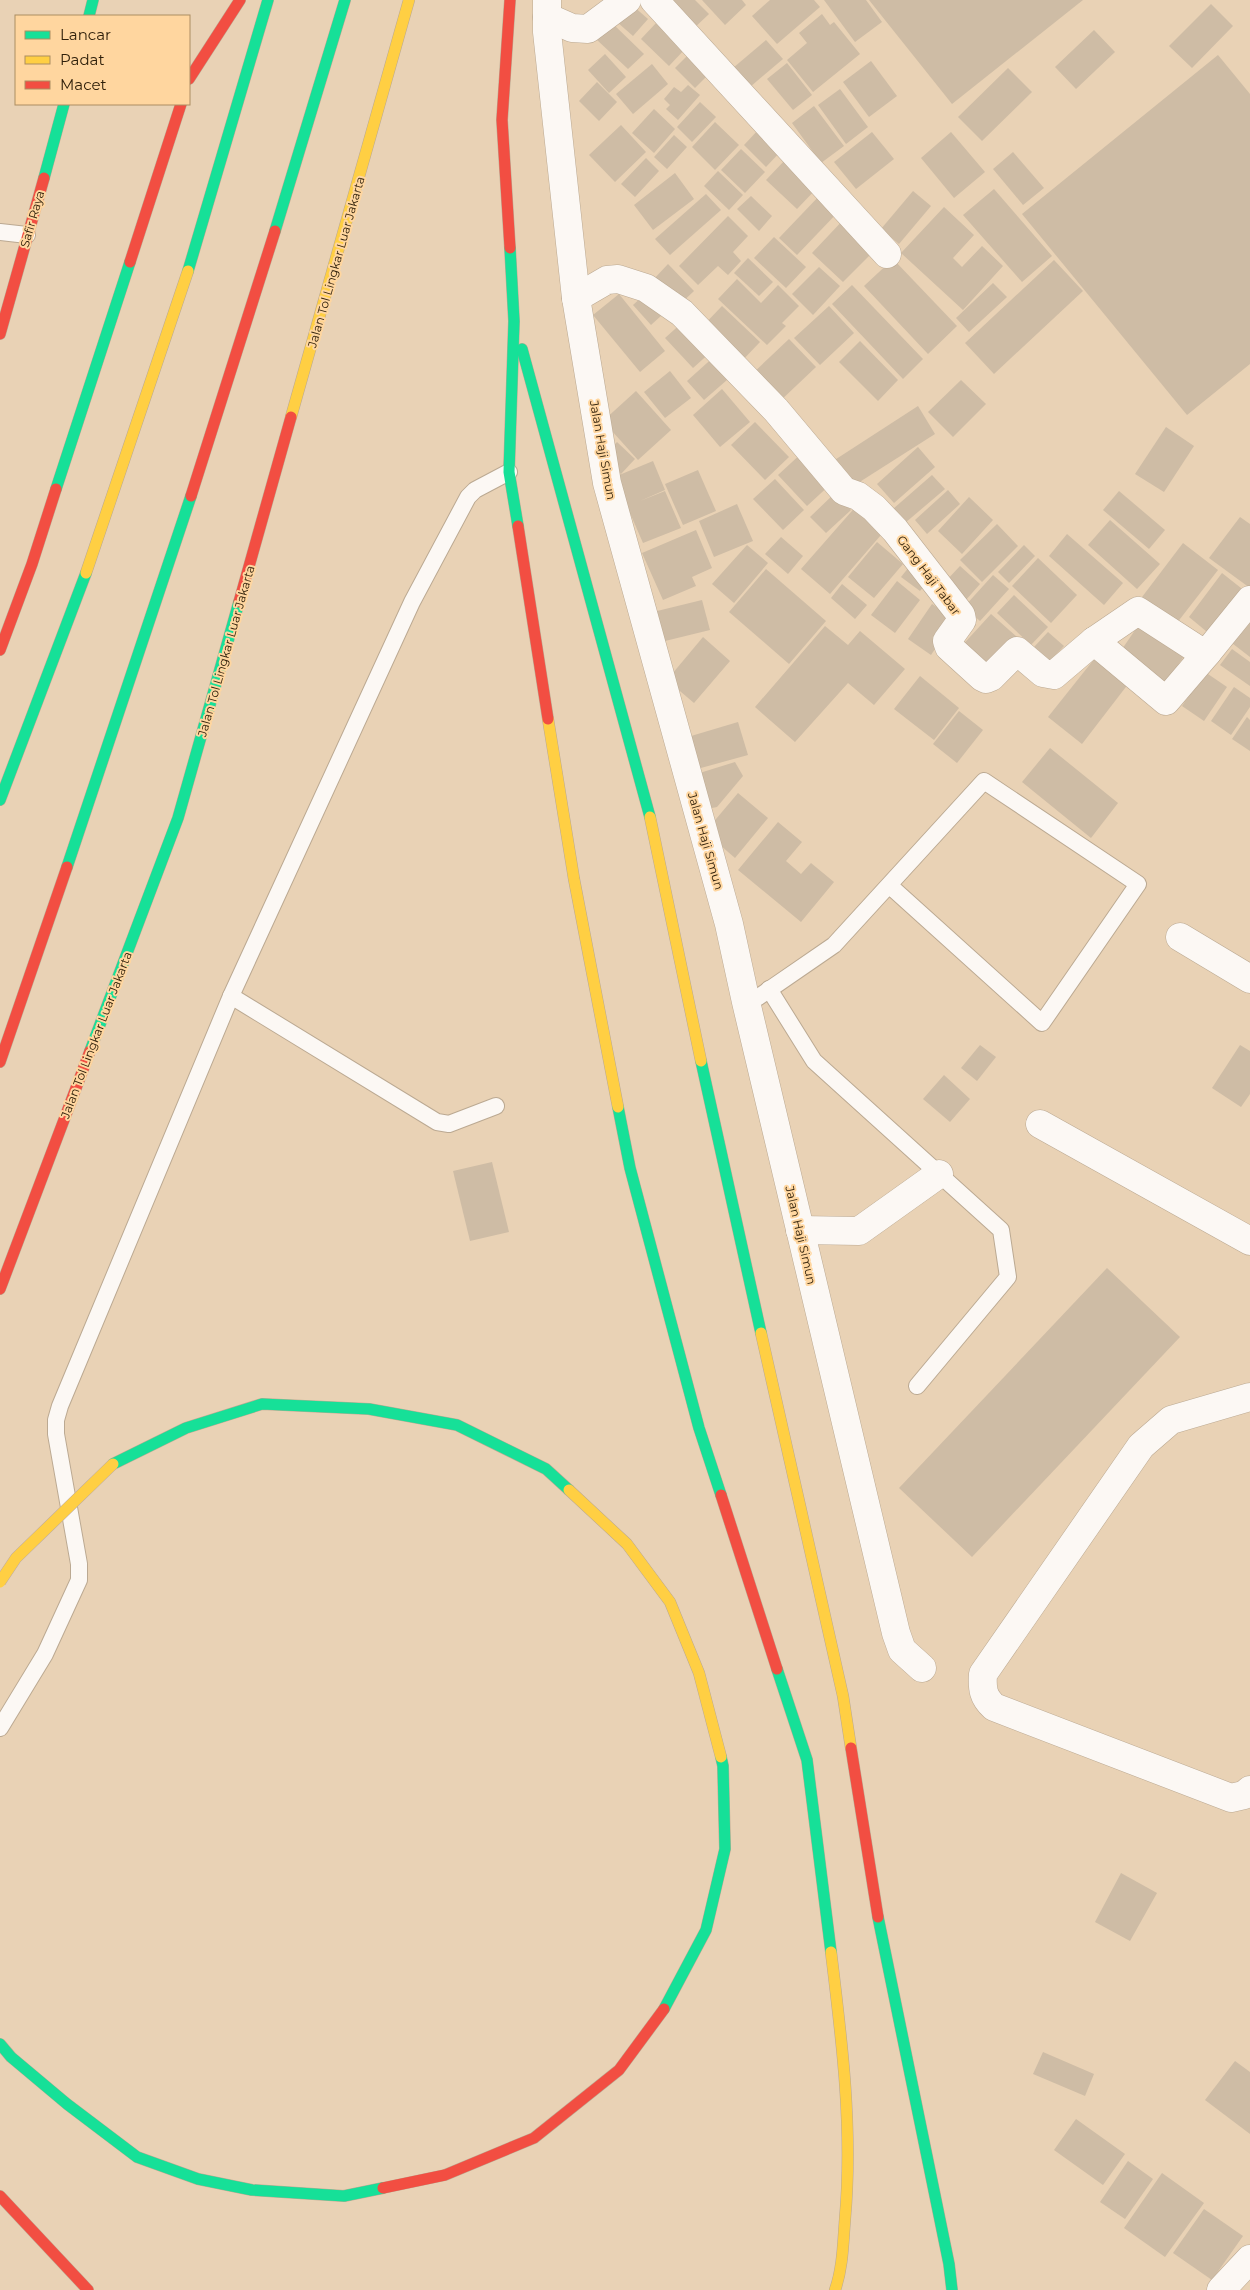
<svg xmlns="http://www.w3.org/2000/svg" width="1250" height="2290" viewBox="0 0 1250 2290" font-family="Montserrat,sans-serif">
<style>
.building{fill:#cebca5}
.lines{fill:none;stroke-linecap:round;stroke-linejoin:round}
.lane-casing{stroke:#bba992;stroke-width:18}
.street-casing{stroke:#bba992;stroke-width:29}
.fast-casing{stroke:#bba992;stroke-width:12}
.slow-casing{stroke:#bba992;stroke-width:12}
.jam-casing{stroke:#bba992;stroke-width:12}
.lane{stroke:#fcf8f4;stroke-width:16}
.street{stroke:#fcf8f4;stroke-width:28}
.fast{stroke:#16e098;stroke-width:11}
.slow{stroke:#ffcf43;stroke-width:11}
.jam{stroke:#f24e42;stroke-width:11}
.slow-bridge-casing{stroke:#bbaaa3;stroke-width:12;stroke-linecap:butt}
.slow-bridge{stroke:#ffcf43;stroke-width:11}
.labels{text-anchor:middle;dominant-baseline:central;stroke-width:4;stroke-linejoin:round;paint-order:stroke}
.street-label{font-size:12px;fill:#30200a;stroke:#ffd69f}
</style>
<rect width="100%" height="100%" fill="#e9d2b5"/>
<g class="building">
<polygon points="663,0 695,0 709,14 692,30"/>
<polygon points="702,0 742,0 746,5 725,25"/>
<polygon points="770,0 814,0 820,7 777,44 752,16"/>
<polygon points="824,0 866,0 882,22 855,42"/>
<polygon points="869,0 1083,0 952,104"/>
<polygon points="1211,4 1233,26 1192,68 1169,46"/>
<polygon points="632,5 648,19 633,36 617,22"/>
<polygon points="822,14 830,25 834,22 860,54 813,92 787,60 807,43 799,33"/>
<polygon points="657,22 685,49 669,66 641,39"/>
<polygon points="612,23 644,54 628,69 596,39"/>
<polygon points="1094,30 1115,52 1076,89 1055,67"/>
<polygon points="766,40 783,59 750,87 733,68"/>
<polygon points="691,52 711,72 695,88 675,68"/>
<polygon points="605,54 626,77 609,93 588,70"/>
<polygon points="1218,55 1250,94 1250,364 1187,415 1022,214"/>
<polygon points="871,61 897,96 869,117 843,82"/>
<polygon points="787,63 812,95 793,110 767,79"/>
<polygon points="652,64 668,84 633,114 616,94"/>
<polygon points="1008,68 1032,92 982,141 958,117"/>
<polygon points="597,82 617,102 599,121 579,101"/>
<polygon points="688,85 700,95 678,120 666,109 670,105 664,99 674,87 681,92"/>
<polygon points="840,89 868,127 846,144 818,105"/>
<polygon points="700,102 716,117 692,142 677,127"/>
<polygon points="814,106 844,146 821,163 792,123"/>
<polygon points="654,109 675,129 654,153 632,133"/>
<polygon points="715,122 739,145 715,170 692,147"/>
<polygon points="621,125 646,152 615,182 589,155"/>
<polygon points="759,129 782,150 766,167 744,145"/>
<polygon points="872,132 894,159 856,189 834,162"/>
<polygon points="951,132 985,172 954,198 921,158"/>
<polygon points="674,135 687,147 667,169 654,157"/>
<polygon points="741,149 765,172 745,193 721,170"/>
<polygon points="1013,152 1044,188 1023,205 993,169"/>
<polygon points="646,158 659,171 635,197 621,184"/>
<polygon points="787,158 818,187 797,209 766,180"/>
<polygon points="718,171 743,195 729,210 704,186"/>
<polygon points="675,173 694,199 653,230 634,205"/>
<polygon points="994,189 1052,256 1022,282 963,215"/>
<polygon points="913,191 931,206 899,244 881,229"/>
<polygon points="822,193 840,210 797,255 779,238"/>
<polygon points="706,194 721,210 670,255 655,239"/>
<polygon points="751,196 772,216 759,231 737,209"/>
<polygon points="944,207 974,235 953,258 962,267 982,246 1003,266 963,310 901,253"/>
<polygon points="728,216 748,236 733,252 741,261 728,275 718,266 698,285 679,266"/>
<polygon points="846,217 872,253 843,282 812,253"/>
<polygon points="774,237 806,267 786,288 754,258"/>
<polygon points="748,258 773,282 759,296 734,273"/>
<polygon points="893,259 957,326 928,354 864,286"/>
<polygon points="1054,260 1083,291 994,374 965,343"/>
<polygon points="668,264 694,291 678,306 653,280"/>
<polygon points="819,267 840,286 813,315 792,294"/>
<polygon points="737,279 761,303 778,285 799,306 782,323 786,326 767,345 718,299"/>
<polygon points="993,283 1007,297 969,332 956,318"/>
<polygon points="852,285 923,359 903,379 832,304"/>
<polygon points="619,294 665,351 640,372 593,315"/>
<polygon points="644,295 662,315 651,325 633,305"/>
<polygon points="722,306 760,342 738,365 700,329"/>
<polygon points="829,306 854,333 820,365 794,338"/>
<polygon points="684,321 712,351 693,368 665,338"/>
<polygon points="789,339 816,367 778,403 751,375"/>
<polygon points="860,341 898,380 878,401 839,362"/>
<polygon points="717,354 735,373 704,400 687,381"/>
<polygon points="670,371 691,398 665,418 644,392"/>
<polygon points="961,380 986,404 953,437 928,412"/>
<polygon points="722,389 750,422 720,447 693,415"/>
<polygon points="636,391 671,430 638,460 603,421"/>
<polygon points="918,406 935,434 847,490 830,463"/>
<polygon points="755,422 789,457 765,480 731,445"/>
<polygon points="1166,427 1194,446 1164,492 1135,474"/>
<polygon points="617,442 635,459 621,474 603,457"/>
<polygon points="918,447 935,467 894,503 877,484"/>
<polygon points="804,451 833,482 807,506 778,475"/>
<polygon points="653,461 665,490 640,501 665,491 681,528 643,543 627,506 612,478"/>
<polygon points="698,470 716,511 683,525 665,484"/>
<polygon points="932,475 945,489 905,523 893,509"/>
<polygon points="775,479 804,510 783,530 753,499"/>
<polygon points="948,490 960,504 927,534 915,520"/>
<polygon points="1119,491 1165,530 1149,549 1103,510"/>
<polygon points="835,493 851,510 826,533 810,517"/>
<polygon points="969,497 993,520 962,554 938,531"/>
<polygon points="737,504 753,541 714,557 699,521"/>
<polygon points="858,504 887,528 830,594 801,569"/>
<polygon points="1240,517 1250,524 1250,588 1209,558"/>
<polygon points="1110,520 1160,564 1137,589 1088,545"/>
<polygon points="997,524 1018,546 982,582 960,560"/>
<polygon points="696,530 712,568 692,577 696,586 663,600 642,553"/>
<polygon points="1067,534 1123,583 1104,605 1049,556"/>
<polygon points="781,537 803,556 788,574 765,554"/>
<polygon points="877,542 903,564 874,598 848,577"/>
<polygon points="1183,543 1218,570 1173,628 1139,601"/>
<polygon points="747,545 768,563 734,603 712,584"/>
<polygon points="1024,545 1035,556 1009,583 998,572"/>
<polygon points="1038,558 1077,595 1051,623 1012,586"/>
<polygon points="960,566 980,584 965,601 945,582"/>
<polygon points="909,567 928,581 920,591 901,577"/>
<polygon points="766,569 826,621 789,664 729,612"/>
<polygon points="1222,573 1246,592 1212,636 1189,617"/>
<polygon points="993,575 1009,589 980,621 964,607"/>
<polygon points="897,581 920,600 895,633 871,615"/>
<polygon points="842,584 867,605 855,619 831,598"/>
<polygon points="1014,595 1048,627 1031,645 997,613"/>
<polygon points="702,600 710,630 661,642 653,612"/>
<polygon points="932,604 955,619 931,655 908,639"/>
<polygon points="1250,611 1250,657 1228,640"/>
<polygon points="991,614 1017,637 984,674 958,650"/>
<polygon points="1142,620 1187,652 1163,686 1118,655"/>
<polygon points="825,626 848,645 860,631 905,669 874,705 848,683 795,742 755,707"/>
<polygon points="1048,632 1064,646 1050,661 1034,647"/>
<polygon points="703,637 730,661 694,703 667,680"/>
<polygon points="1232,649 1250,662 1250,686 1220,665"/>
<polygon points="1099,653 1132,679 1082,744 1048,717"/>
<polygon points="1205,672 1227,687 1204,721 1182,706"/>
<polygon points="920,676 959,708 934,740 894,709"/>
<polygon points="1234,687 1250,698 1250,707 1231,735 1211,721"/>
<polygon points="959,711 983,730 957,763 933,744"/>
<polygon points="1247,717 1250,720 1250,751 1232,739"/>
<polygon points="738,722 748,755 690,771 681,739"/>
<polygon points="1050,748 1118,803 1091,838 1022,782"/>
<polygon points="735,762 743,776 717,807 702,810 690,776"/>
<polygon points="738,793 768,818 735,858 705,832"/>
<polygon points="778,822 802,842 786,861 801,874 811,863 834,882 801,922 738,870"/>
<polygon points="980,1045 996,1057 977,1081 961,1068"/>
<polygon points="1240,1045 1250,1051 1250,1094 1241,1107 1212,1088"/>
<polygon points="944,1075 970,1099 950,1122 923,1099"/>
<polygon points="492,1162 509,1232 470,1241 453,1171"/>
<polygon points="1107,1268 1180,1337 972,1557 899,1488"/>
<polygon points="1121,1873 1157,1893 1130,1941 1095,1922"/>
<polygon points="1043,2052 1094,2074 1085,2096 1033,2074"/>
<polygon points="1235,2061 1250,2072 1250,2134 1205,2100"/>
<polygon points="1076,2119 1125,2154 1103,2185 1054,2150"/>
<polygon points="1128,2161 1153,2179 1125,2219 1100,2202"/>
<polygon points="1162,2173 1204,2203 1165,2257 1124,2228"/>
<polygon points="1204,2209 1243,2236 1212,2280 1173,2253"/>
</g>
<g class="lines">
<g class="lane-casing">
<g id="lane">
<polyline points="0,232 27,235"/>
<polyline points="769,989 814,1061 1001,1230 1008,1277 917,1386"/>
<polyline points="231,996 437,1122 449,1124 496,1106"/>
<polyline points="746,1002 757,998 834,945 984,781 1138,884 1042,1023 889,885"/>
<polyline points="0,1728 45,1654 79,1580 79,1564 56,1434 56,1420 60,1406 231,996 412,602 468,497 475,490 509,472"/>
</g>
</g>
<g class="street-casing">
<g id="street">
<polyline points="547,0 547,32 576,298 607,483 729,924 746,1002 896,1633 902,1650 922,1668"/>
<polyline points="654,0 887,254"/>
<polyline points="547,17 572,28 588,29 627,0"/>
<polyline points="576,298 607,280 618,279 646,288 682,313 776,410 844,491 858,496 874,508 895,530 961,615 962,620 947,641 949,647 982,677 986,679 991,677 1017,651 1043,673 1054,675 1094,641 1138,611 1203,653 1207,653 1250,600"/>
<polyline points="1094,641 1166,701 1207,653"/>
<polyline points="1180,937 1250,979"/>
<polyline points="1040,1124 1250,1241"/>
<polyline points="800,1230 859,1231 939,1174"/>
<path d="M1250,1397L1171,1420L1141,1446L983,1674C982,1689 983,1697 994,1707L1231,1798L1244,1795L1250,1790"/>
<polyline points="1221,2290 1250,2259"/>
</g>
</g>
<g class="fast-casing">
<g id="fast">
<polyline points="89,16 93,0"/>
<polyline points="44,178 64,104"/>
<polyline points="275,231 345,0"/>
<polyline points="510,248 514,321 509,472 518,526"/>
<polyline points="188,271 268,0"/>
<polyline points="522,349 650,817"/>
<polyline points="56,489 130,262"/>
<polyline points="0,800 86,573"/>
<polyline points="67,867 191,496"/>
<polyline points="90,1051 178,818 239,602"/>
<polyline points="701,1061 761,1333"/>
<polyline points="618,1107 630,1168 699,1428 721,1495"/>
<polyline points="113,1464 186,1428 262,1404 369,1409 457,1425 546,1469 569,1490"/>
<polyline points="777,1669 807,1760 831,1952"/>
<polyline points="878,1917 949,2264 952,2290"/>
<polyline points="664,2009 706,1930 725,1849 723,1766 721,1757"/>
<polyline points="0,2044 11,2057 67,2104 137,2157 198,2179 252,2190 344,2196 383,2188"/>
</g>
</g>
<g class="slow-casing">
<g id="slow">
<polyline points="291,417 409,0"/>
<polyline points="86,573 188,271"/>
<polyline points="548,719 574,879 618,1107"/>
<polyline points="650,817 701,1061"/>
<polyline points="761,1333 843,1696 851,1748"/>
<polyline points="569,1490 627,1544 670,1602 699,1673 721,1757"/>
<path d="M831,1952C842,2041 853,2129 845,2219C843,2243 843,2267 835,2290"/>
</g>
</g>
<g class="jam-casing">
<g id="jam">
<polyline points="189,79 240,0"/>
<polyline points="510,248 502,120 510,0"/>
<polyline points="130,262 181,104"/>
<polyline points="0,334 44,178"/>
<polyline points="191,496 275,231"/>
<polyline points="518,526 548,719"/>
<polyline points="239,602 291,417"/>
<polyline points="0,650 32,564 56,489"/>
<polyline points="0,1062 67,867"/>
<polyline points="0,1289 90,1051"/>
<polyline points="721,1495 777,1669"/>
<polyline points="851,1748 878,1917"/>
<polyline points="383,2188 445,2175 534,2138 619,2070 664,2009"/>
<polyline points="0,2196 88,2290"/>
</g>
</g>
<use href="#lane" class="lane"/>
<use href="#street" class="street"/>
<use href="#fast" class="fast"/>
<use href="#slow" class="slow"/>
<use href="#jam" class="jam"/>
<g class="slow-bridge-casing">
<polyline id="slow-bridge" points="0,1582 16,1558 113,1464"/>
</g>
<use href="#slow-bridge" class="slow-bridge"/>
</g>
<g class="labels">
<g class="street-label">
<text transform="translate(32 219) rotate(-74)">Safir Raya</text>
<text transform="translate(336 262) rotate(-74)">Jalan Tol Lingkar Luar Jakarta</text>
<text transform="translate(603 450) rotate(80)">Jalan Haji Simun</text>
<text transform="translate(929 575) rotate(53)">Gang Haji Tabar</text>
<text transform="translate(226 651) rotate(-74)">Jalan Tol Lingkar Luar Jakarta</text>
<text transform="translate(706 841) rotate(74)">Jalan Haji Simun</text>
<text transform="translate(96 1035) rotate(-69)">Jalan Tol Lingkar Luar Jakarta</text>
<text transform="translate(801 1235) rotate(77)">Jalan Haji Simun</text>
</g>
</g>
<rect x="15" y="15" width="175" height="90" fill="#ffd69f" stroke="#ac8d63"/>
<rect x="25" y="31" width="25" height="8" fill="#16e098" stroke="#ac8d63"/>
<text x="60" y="40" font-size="15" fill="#30200a">Lancar</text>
<rect x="25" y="56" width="25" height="8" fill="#ffcf43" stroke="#ac8d63"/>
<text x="60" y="65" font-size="15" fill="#30200a">Padat</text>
<rect x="25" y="81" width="25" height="8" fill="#f24e42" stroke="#ac8d63"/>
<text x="60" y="90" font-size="15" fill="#30200a">Macet</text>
</svg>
